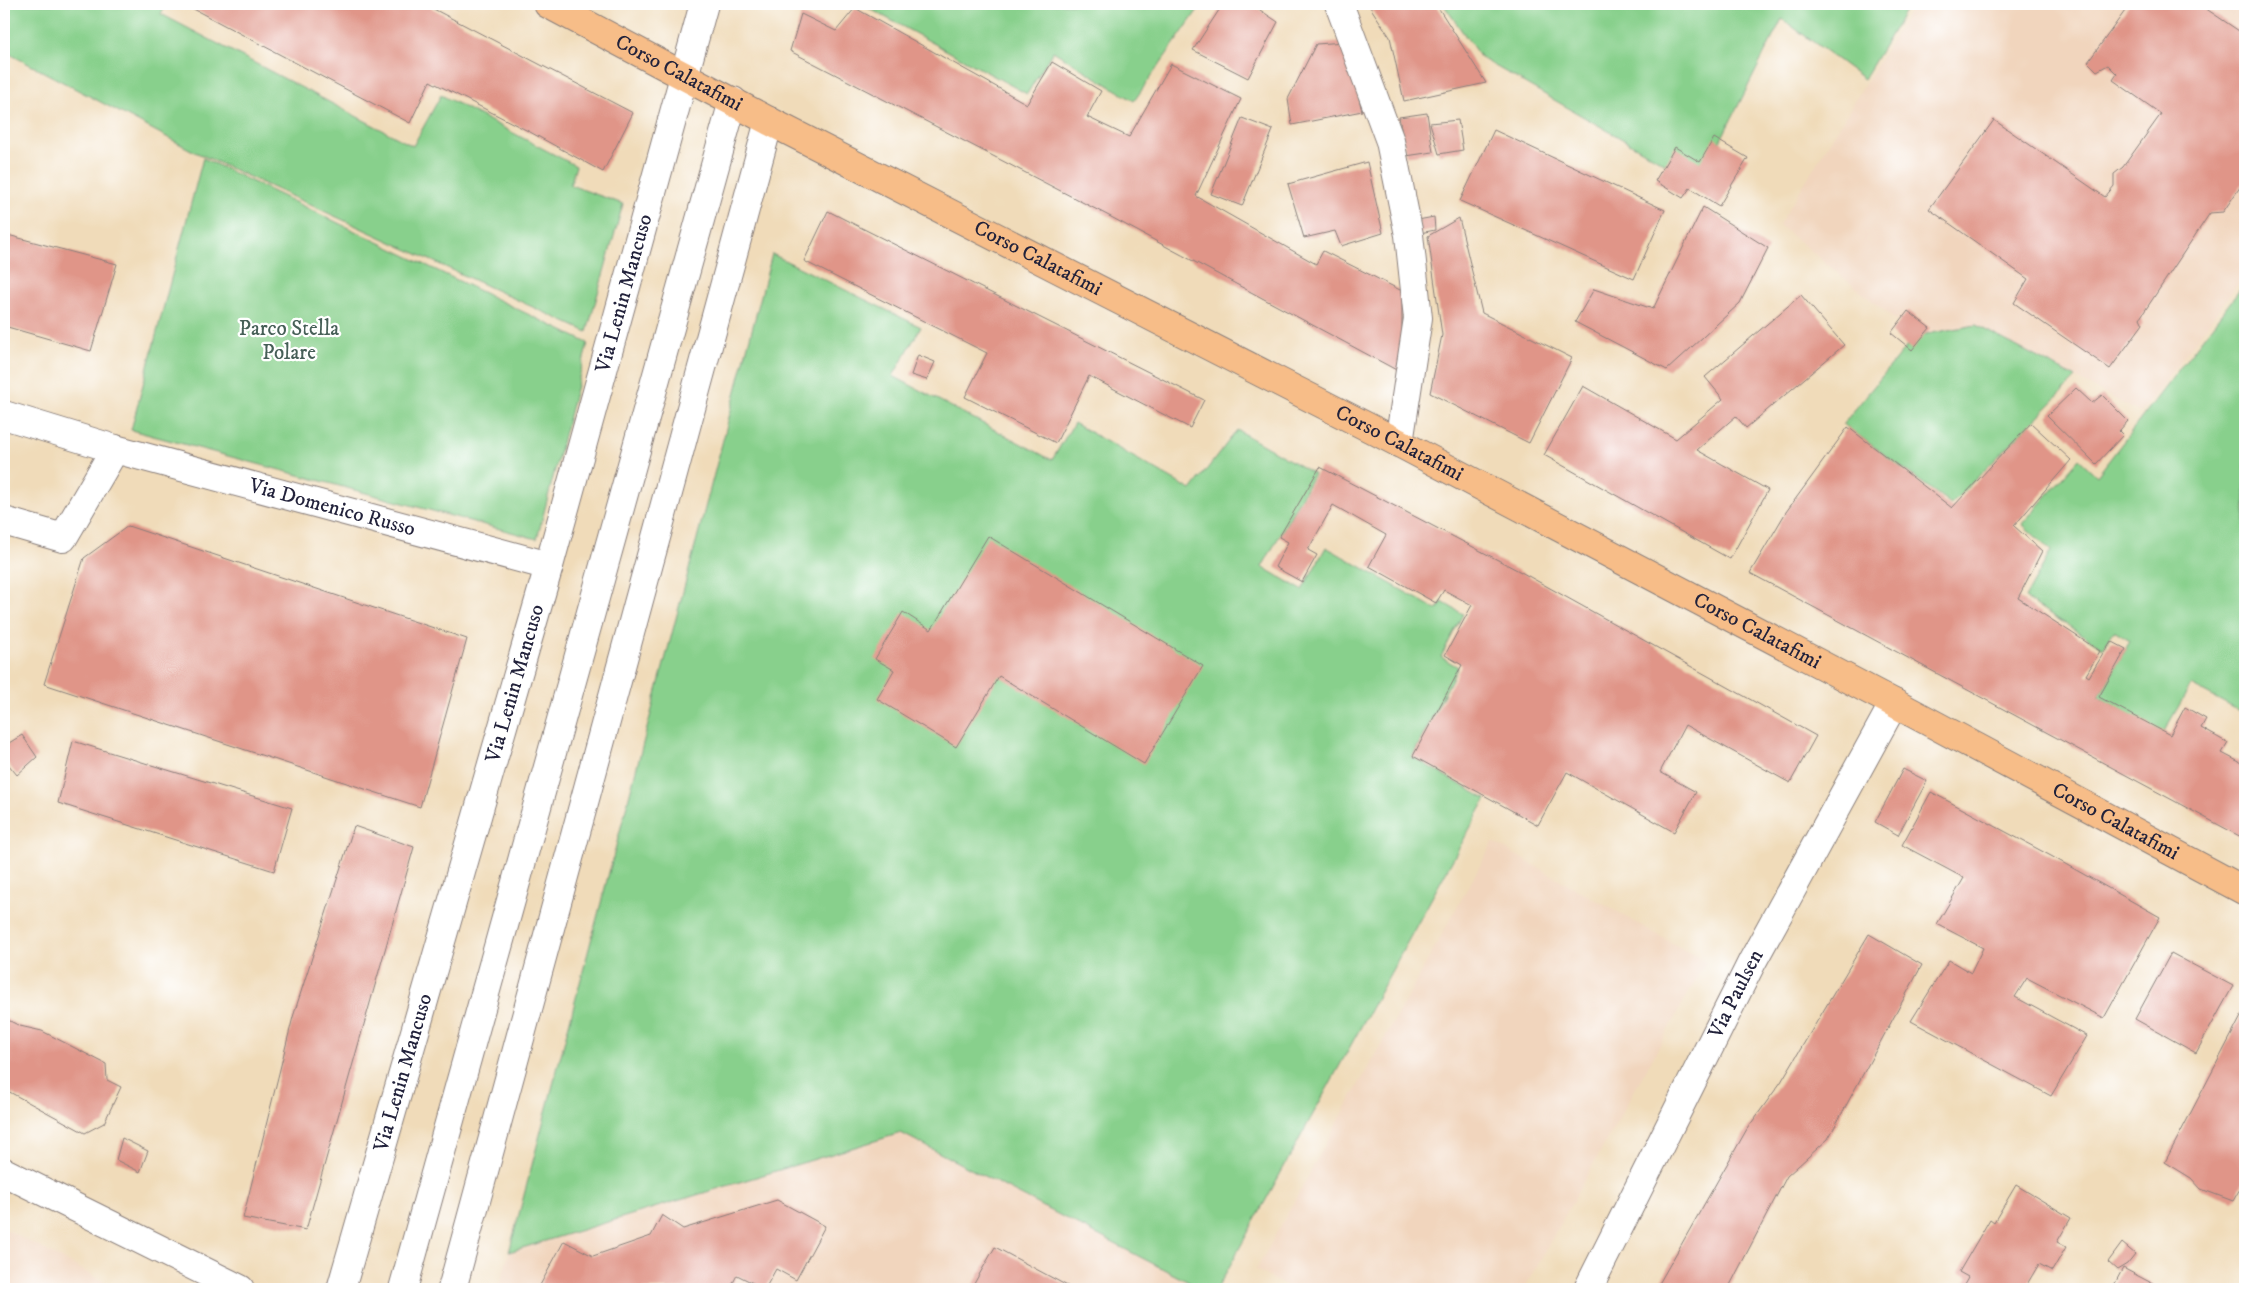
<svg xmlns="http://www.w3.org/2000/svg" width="2249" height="1293" viewBox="0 0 2249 1293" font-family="'IM FELL DW Pica',serif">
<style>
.built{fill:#f1d5bd}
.green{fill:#88d08c;stroke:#557964}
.building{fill:#e09588}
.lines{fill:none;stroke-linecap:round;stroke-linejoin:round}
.minor-casing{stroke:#897e7a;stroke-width:30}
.major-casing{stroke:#897e7a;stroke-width:30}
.minor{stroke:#fff;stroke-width:28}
.major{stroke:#f7bd88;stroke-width:28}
.labels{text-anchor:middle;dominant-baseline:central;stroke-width:4.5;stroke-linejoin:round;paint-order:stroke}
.street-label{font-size:21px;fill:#22223b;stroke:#fff}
.park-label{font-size:21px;fill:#465f57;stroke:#fff}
</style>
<rect width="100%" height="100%" fill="#fff"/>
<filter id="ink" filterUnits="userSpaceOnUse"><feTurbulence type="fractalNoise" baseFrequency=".02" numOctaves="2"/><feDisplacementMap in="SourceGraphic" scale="10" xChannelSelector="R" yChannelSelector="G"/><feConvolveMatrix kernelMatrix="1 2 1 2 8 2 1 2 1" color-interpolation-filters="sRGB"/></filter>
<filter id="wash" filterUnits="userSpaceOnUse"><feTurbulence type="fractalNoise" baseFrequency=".0096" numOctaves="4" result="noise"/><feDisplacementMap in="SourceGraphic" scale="20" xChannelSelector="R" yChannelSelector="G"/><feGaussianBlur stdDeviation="1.12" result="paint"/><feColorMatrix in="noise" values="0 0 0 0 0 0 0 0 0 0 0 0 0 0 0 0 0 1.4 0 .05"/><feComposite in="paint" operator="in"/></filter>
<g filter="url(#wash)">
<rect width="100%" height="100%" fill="#f0dbb9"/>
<g class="built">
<polygon points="1914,4 2245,4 2245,275 2141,413 1976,326 1915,336 1779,225"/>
<polygon points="1493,842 1706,962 1524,1289 1291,1289 1256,1270"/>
<polygon points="901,1133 1202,1289 499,1289 509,1252"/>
<polygon points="4,1228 118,1289 4,1289"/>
</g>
<g class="green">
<polygon points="4,4 166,4 161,14 413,146 441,95 576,166 570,185 623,204 587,332 195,152 4,51"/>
<polygon points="861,4 1202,4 1134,101 1053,51 1027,94"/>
<polygon points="1443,4 1909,4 1864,79 1782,19 1699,183 1481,58"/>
<polygon points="203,158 588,343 537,539 131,430"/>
<polygon points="772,254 921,327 893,376 1052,460 1074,423 1191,490 1237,430 1314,474 1262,567 1302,590 1326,547 1437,610 1442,602 1463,614 1441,657 1458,667 1412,757 1486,799 1217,1289 1202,1289 901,1133 509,1252"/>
<polygon points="2245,283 2245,714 2191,685 2163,733 2099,697 2130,641 2114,631 2103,648 2025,598 2051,551 2022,524 2079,459 2097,476"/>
<polygon points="1976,325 2076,378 1951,504 1843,424 1915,336"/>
</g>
<g id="blocks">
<g class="building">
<polygon points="184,4 424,4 633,113 603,172 530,132 430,81 410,123"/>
<polygon points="1223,4 1251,4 1278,22 1248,78 1193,50"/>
<polygon points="1368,4 1436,4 1486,83 1404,101 1390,37"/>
<polygon points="2130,4 2199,4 2245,35 2245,180 2223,212 2210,213 2140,318 2143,324 2110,369 2014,303 2028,279 1929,209 1994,120 2105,197 2114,186 2114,174 2123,167 2161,114 2113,80 2117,74 2108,65 2097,71 2088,62"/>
<polygon points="855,8 1027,104 1052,62 1101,91 1087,117 1129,137 1171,64 1241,99 1196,196 1316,264 1323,251 1402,291 1402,373 1111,217 790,51 801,14 836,31"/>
<polygon points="1345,42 1362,111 1292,125 1288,99 1316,44"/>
<polygon points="1427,113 1433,152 1406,156 1399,117"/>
<polygon points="1242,118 1273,130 1242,206 1211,194"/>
<polygon points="1458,120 1463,150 1439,154 1430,123"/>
<polygon points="1494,130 1665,210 1634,279 1460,201"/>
<polygon points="1714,138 1748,158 1719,206 1690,188 1683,198 1655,181 1675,147 1700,162"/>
<polygon points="1367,162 1383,233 1341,246 1335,231 1304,238 1288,184"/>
<polygon points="1703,207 1768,248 1740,303 1667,370 1575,322 1594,289 1653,309"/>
<polygon points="828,211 1204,400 1190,428 1089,376 1056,443 965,397 987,353 804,261"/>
<polygon points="1434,217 1435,230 1420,233 1418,220"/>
<polygon points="1459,218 1482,313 1572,358 1529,443 1430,393 1442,335 1428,236"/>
<polygon points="4,234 117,264 91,351 4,326"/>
<polygon points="1801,295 1844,345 1746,428 1736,416 1697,450 1768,490 1730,559 1544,455 1583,386 1676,439 1723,399 1705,377"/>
<polygon points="1908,311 1930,328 1912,350 1891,333"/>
<polygon points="918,355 935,362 927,380 911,375"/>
<polygon points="2076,388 2092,403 2102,395 2128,421 2119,431 2123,435 2096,464 2047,416"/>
<polygon points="2031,423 2071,460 2014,526 2042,551 2018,598 2100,651 2086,675 2089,677 2111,641 2126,649 2099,697 2170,735 2185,707 2206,719 2201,728 2228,743 2222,753 2245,765 2245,839 1750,573 1786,512 1848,427 1952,508"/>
<polygon points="1320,467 1521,572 1816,736 1790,783 1685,725 1660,772 1696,792 1674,832 1567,772 1538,825 1413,756 1462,665 1445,655 1472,605 1444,590 1436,603 1369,566 1386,535 1333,505 1308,550 1317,555 1302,582 1275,567 1288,542 1279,537"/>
<polygon points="128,526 467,639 420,807 44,684 84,558"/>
<polygon points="988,536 1203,666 1144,764 999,676 956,747 877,699 894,670 875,659 903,612 931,630"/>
<polygon points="22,735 37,757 17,775 4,759 4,746"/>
<polygon points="73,741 292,808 274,871 58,803"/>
<polygon points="1903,769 1927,781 1898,835 1875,822"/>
<polygon points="1931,792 2051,856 2160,917 2104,1018 2027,978 2015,997 2087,1036 2051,1096 1911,1021 1949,960 1971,973 1983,948 1937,924 1964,878 1902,845"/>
<polygon points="354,826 414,847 306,1230 243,1218 293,1017"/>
<polygon points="1869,934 1922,965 1828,1139 1787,1176 1728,1289 1656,1289 1747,1129 1781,1082"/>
<polygon points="2171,953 2233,986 2196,1053 2135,1019"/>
<polygon points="2245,1009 2245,1180 2233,1201 2201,1189 2191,1178 2165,1162"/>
<polygon points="4,1018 20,1026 42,1031 106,1064 107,1080 121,1087 104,1123 85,1133 4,1089"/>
<polygon points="122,1138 148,1151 140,1172 116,1160"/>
<polygon points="2016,1185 2071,1218 2057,1242 2066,1247 2052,1271 2039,1264 2026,1286 2032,1289 1961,1289 1968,1277 1959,1272 1990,1219 1994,1222"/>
<polygon points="777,1200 825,1226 796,1280 776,1269 765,1289 737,1275 730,1289 538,1289 564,1241 593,1256 651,1236 662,1215 683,1229"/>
<polygon points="2122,1243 2135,1254 2127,1264 2117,1270 2108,1262"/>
<polygon points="995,1247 1073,1289 971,1289"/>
<polygon points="2123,1268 2163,1289 2112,1289"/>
</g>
</g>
</g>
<g filter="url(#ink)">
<use href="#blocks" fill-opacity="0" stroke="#897e7a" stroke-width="1"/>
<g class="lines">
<g class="minor-casing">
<g id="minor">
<polyline points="1339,4 1390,141 1409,235 1418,318 1399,443"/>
<path id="s1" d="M4,415L115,449L549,566"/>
<polyline points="4,521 63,538 115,449"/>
<polyline points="4,1172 240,1289"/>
<path id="s2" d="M341,1289L549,566L704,4"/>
<polyline points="403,1289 733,101"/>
<polyline points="452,1289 769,121"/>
<path id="s3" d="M1588,1289L1752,962L1894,703"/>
</g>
</g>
<g class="major-casing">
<g id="major">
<path id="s4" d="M548,4L769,121L1399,443L1894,703L2245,891"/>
</g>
</g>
<use href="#minor" class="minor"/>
<use href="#major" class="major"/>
</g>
</g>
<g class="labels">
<g class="street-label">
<text stroke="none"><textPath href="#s4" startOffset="148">Corso Calatafimi</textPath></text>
<text stroke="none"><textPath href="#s4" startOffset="552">Corso Calatafimi</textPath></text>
<text stroke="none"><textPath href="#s2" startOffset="1035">Via Lenin Mancuso</textPath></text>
<text stroke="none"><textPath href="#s4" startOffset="958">Corso Calatafimi</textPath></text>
<text stroke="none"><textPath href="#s1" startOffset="341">Via Domenico Russo</textPath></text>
<text stroke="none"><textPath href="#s4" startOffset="1362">Corso Calatafimi</textPath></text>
<text stroke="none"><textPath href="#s2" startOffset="630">Via Lenin Mancuso</textPath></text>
<text stroke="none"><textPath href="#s4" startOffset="1768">Corso Calatafimi</textPath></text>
<text stroke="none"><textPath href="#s3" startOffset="330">Via Paulsen</textPath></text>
<text stroke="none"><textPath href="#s2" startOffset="225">Via Lenin Mancuso</textPath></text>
</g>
<g class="park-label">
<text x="289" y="329">Parco Stella<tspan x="289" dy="24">Polare</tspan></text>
</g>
</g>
<rect width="2249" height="1293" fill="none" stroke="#fff" stroke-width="20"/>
</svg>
